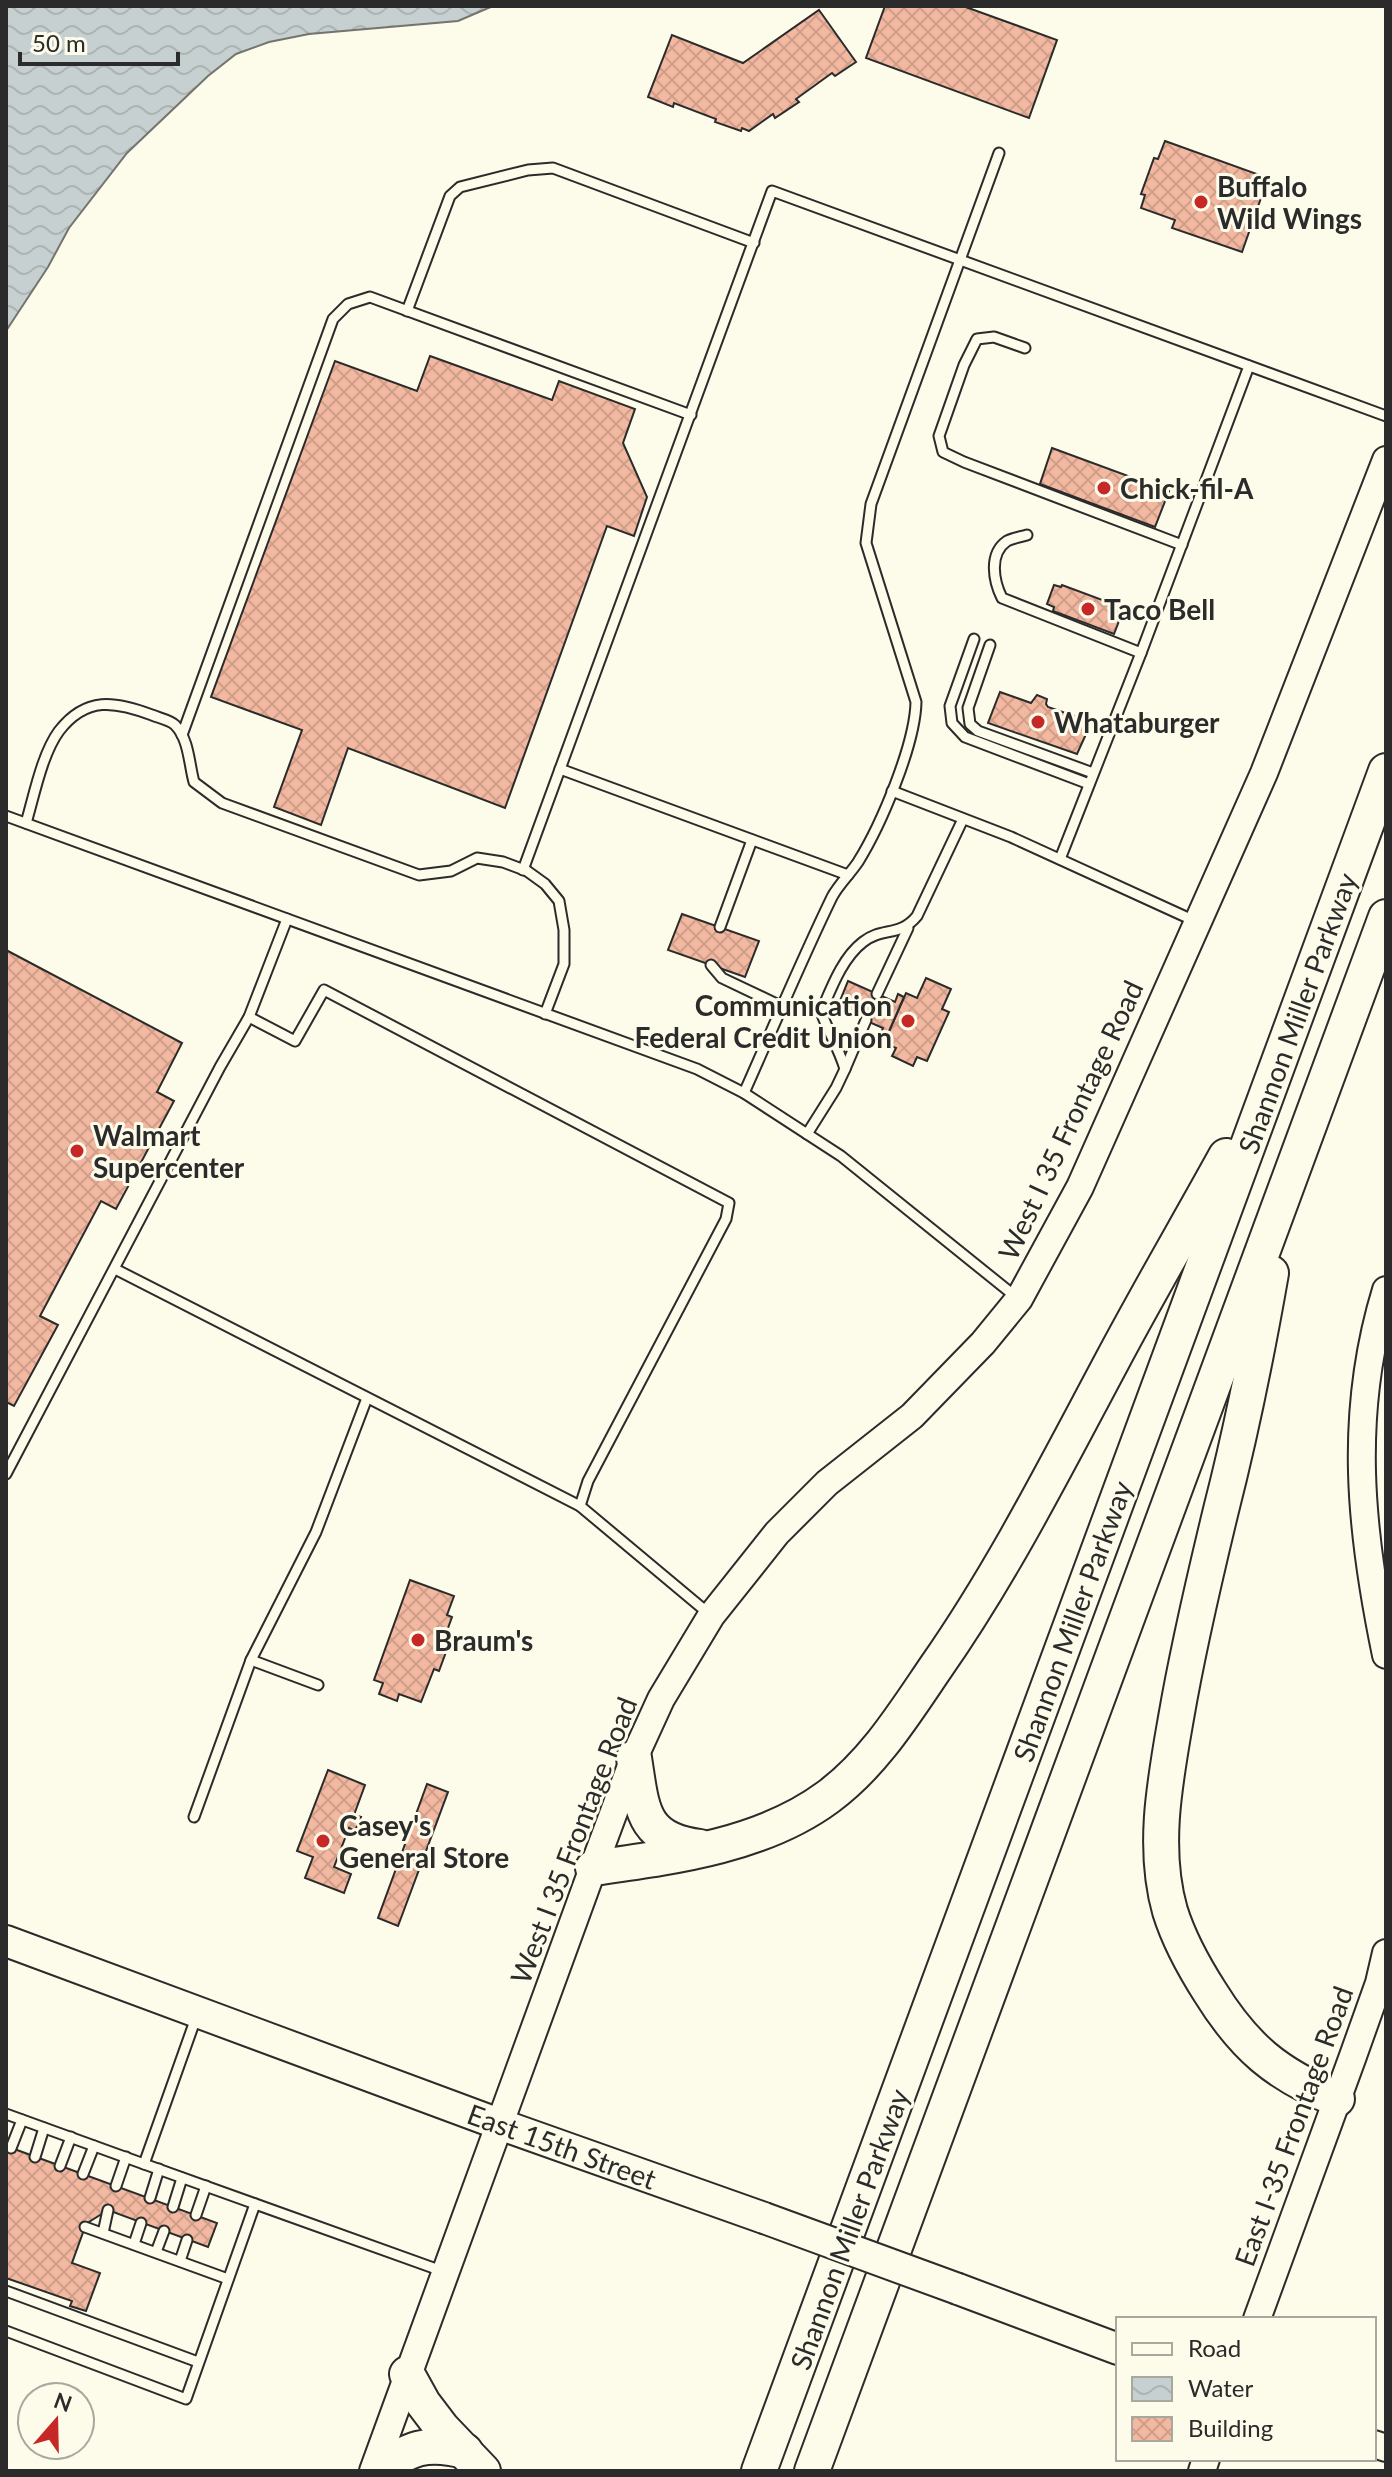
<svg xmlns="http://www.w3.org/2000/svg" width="1392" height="2477" viewBox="0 0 1392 2477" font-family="Lato,sans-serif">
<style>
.water{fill:url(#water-waves);stroke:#74746e;stroke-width:2}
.building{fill:url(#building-cross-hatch);stroke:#2b2b2b;stroke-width:2}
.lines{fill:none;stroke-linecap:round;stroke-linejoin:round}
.lane-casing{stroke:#2b2b2b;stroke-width:13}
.secondary-casing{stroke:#2b2b2b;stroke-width:30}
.primary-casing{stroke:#2b2b2b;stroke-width:34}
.highway-casing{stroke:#2b2b2b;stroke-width:38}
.lane{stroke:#fdfbea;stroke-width:9}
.secondary{stroke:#fdfbea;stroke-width:26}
.primary{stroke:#fdfbea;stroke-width:30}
.highway{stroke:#fdfbea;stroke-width:34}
.primary-bridge-casing{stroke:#2b2b2b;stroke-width:34;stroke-linecap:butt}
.primary-bridge{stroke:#fdfbea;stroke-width:30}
.poi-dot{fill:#c62828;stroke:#fdfbea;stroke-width:3}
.labels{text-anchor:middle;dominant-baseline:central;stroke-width:6;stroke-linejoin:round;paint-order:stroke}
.poi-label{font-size:28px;font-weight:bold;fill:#2b2b2b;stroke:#fdfbea;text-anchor:start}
.street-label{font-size:28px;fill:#2b2b2b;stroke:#fdfbea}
</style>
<defs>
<pattern id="water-waves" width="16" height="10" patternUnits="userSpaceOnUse" patternTransform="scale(2)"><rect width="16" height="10" fill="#c7d0d0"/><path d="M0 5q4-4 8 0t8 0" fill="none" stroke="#abb3b3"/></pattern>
<pattern id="building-cross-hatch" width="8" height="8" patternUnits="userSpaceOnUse" patternTransform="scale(2)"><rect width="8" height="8" fill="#f2b8a0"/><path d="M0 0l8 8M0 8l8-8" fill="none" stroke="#d09e8a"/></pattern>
</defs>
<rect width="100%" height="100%" fill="#fdfbea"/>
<polygon class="water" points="6,6 493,6 458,21 309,34 269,42 236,54 208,76 127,153 69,228 48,267 6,331"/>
<g class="building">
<polygon points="885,6 963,6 1057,40 1029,118 866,58"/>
<polygon points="819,10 856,62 835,76 832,73 796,99 799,102 775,118 773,114 749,131 742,128 741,131 715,122 716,119 674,103 673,107 648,97 672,35 743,63"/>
<polygon points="1165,141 1268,178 1242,252 1172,228 1175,220 1141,208 1145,195 1141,194 1154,158 1158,159"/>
<polygon points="430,356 552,400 559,381 635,409 623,443 647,497 634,536 607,526 505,808 348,748 321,825 274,807 302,730 211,697 335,361 417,391"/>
<polygon points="1052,448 1169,491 1155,527 1040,484"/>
<polygon points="1054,585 1061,587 1062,585 1124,608 1114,634 1053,611 1054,607 1047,604"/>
<polygon points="1000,692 1031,703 1037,695 1047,699 1046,704 1048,707 1089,721 1085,732 1087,732 1077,754 988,723"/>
<polygon points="682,914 759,941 745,977 668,950"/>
<polygon points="6,950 182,1043 157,1092 174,1101 116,1209 101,1201 40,1316 58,1325 14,1406 6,1402"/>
<polygon points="926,978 951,989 942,1009 949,1012 927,1061 917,1057 913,1066 892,1056 896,1048 884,1043 906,993 917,998"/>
<polygon points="848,981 895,1002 898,994 904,997 886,1038 880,1035 883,1028 837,1008"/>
<polygon points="410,1580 454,1596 447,1615 452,1617 444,1639 450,1641 439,1671 434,1669 421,1702 399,1694 397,1701 379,1694 383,1683 374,1680"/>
<polygon points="328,1770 365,1785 354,1815 361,1817 355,1831 349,1828 334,1867 351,1874 344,1893 305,1878 313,1857 297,1851"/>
<polygon points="427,1784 448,1792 398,1926 378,1918"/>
<polygon points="6,2146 217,2223 208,2247 108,2210 89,2222 85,2227 72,2263 100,2273 86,2311 70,2306 72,2301 6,2278"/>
</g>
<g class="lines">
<g class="lane-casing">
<g id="lane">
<polyline points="407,311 450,196 460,187 528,170 553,168 754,243"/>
<polyline points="1025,348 994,337 977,339 964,365 939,436 943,452 964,462 1182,545"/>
<path d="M1027,535C1020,537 1013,538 1007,541C988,554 994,582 1002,598L1141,653"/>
<polyline points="974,639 950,706 952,723 965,737 1089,784"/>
<polyline points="990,645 968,708 970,724 978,731 1093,773"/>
<polyline points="182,735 333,319 348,304 370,297 691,415"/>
<polyline points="560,769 848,875"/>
<polyline points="892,791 1011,837 1197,922"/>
<polyline points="6,816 697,1069 744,1093 841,1156 1016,1297"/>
<path d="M26,823C34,796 42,754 59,731C86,696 115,701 152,715C159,718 170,720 175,725C189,739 189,764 194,782L222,803L419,875L451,871L477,858L503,862L527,871L545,884L559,901L564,930V964L545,1014"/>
<polyline points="1060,859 1141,653 1249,366"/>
<polyline points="523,870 772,191 1386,416"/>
<polyline points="720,927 752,840"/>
<polyline points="711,965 722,978 783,1007"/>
<polyline points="877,994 908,928"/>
<polyline points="249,1017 295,1041 324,990 729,1203 726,1219 588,1481 580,1506"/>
<polyline points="845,1069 866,1020"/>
<path d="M744,1093C773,1028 801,961 832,897C839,884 850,874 858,862C881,825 915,745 916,702L866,543L871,504L999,153"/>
<path d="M807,1134L836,1088L845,1069C839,1049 828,1031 821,1012C831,989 842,958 863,942C882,927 900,937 917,916L963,819"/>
<polyline points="115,1269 580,1506 708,1613"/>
<polyline points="6,1474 220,1067 249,1017 287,919"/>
<polyline points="251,1660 318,1685"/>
<polyline points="194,1817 251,1660 316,1532 367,1398"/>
<polyline points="6,2114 144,2164 197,2015"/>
<polyline points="11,2148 22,2120"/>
<polyline points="35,2157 44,2128"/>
<polyline points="144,2164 442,2271"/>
<polyline points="60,2166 71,2137"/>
<polyline points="83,2174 94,2146"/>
<polyline points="116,2186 126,2157"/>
<polyline points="150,2198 159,2169"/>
<polyline points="173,2207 182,2178"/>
<polyline points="196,2215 206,2186"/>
<polyline points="85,2227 228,2279"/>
<polyline points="103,2233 108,2210"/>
<polyline points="134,2244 141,2223"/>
<polyline points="156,2252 164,2231"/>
<polyline points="180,2261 187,2240"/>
<polyline points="6,2291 198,2362"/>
<polyline points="6,2331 186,2399 255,2204"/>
</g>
</g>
<g class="secondary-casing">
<g id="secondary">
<path d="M1386,1290C1348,1414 1360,1530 1386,1655"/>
<polyline points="1257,2319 1353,2056 1379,1983 1386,1953"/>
<polyline points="1374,2444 1386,2448"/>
<polyline points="373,2471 593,1868 634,1758 661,1699 711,1616 777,1533 827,1483 912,1416 983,1343 1019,1299 1080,1187 1264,773 1386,460"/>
<polyline points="1202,2471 1206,2459"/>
</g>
</g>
<g class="primary-casing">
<g id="primary">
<polyline points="6,1941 499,2124 764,2218"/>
<polyline points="958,2289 1118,2349"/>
</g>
</g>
<g class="highway-casing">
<g id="highway">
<path d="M1271,1273C1257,1353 1241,1432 1221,1510C1204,1580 1188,1648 1176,1718C1165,1781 1152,1848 1170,1911C1179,1940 1194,1967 1210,1992C1244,2047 1277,2075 1337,2099"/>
<path d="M634,1758C642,1808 641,1840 700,1847"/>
<path d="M593,1868C672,1857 762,1846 828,1797C874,1763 904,1714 936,1667C1003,1571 1056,1466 1111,1363C1148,1293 1188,1225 1226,1156"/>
<polyline points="407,2374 423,2403 442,2428 483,2471"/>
<path d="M378,2471C409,2448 426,2441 465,2451"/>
<polyline points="759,2471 1386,771"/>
<polyline points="812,2471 1386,917"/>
</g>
</g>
<use href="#lane" class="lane"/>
<use href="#secondary" class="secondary"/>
<use href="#primary" class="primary"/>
<use href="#highway" class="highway"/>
<g class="primary-bridge-casing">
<polyline id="primary-bridge" points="764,2218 958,2289"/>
</g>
<use href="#primary-bridge" class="primary-bridge"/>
</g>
<g class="poi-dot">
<circle cx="1201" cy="202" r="8"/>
<circle cx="1104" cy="488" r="8"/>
<circle cx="1088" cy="609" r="8"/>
<circle cx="1038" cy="722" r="8"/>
<circle cx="908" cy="1021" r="8"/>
<circle cx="77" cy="1151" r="8"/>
<circle cx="418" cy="1640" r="8"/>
<circle cx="323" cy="1841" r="8"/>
</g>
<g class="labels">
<g class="poi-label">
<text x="1217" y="186">Buffalo<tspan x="1217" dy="32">Wild Wings</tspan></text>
<text x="1120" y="488">Chick-fil-A</text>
<text x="1104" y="609">Taco Bell</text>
<text x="1054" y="722">Whataburger</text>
<text x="892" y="1005" text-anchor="end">Communication<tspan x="892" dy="32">Federal Credit Union</tspan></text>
<text x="93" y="1135">Walmart<tspan x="93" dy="32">Supercenter</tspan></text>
<text x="434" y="1640">Braum's</text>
<text x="339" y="1825">Casey's<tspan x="339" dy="32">General Store</tspan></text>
</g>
<g class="street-label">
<text transform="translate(1297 1013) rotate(-70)">Shannon Miller Parkway</text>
<text transform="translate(1070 1120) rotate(-65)">West I 35 Frontage Road</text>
<text transform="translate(1072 1621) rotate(-70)">Shannon Miller Parkway</text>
<text transform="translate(573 1840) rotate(-69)">West I 35 Frontage Road</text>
<text transform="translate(1293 2126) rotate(-70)">East I-35 Frontage Road</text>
<text transform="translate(562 2146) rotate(20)">East 15th Street</text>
<text transform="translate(849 2229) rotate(-70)">Shannon Miller Parkway</text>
</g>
</g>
<rect width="1392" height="2477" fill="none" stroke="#2b2b2b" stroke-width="16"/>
<rect x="1116" y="2317" width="260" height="144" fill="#fdfbea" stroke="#a9a89e" stroke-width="2"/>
<rect x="1132" y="2343" width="40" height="12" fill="#fdfbea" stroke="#a9a89e" stroke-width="2"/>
<text x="1188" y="2357" font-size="24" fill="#2b2b2b">Road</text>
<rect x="1132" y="2377" width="40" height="24" fill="url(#water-waves)" stroke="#a9a89e" stroke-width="2"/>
<text x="1188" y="2397" font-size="24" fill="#2b2b2b">Water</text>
<rect x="1132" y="2417" width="40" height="24" fill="url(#building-cross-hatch)" stroke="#a9a89e" stroke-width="2"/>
<text x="1188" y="2437" font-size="24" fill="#2b2b2b">Building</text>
<g transform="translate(56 2421) rotate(20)"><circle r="38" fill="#fdfbea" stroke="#a9a89e" stroke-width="2"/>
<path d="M0-6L14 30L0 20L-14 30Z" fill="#c62828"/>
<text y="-12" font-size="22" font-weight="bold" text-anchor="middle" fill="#2b2b2b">N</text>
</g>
<path d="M20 52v12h158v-12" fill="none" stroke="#2b2b2b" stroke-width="4"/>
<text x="32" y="52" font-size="24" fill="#2b2b2b" stroke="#fdfbea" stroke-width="6" paint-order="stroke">50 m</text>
</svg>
